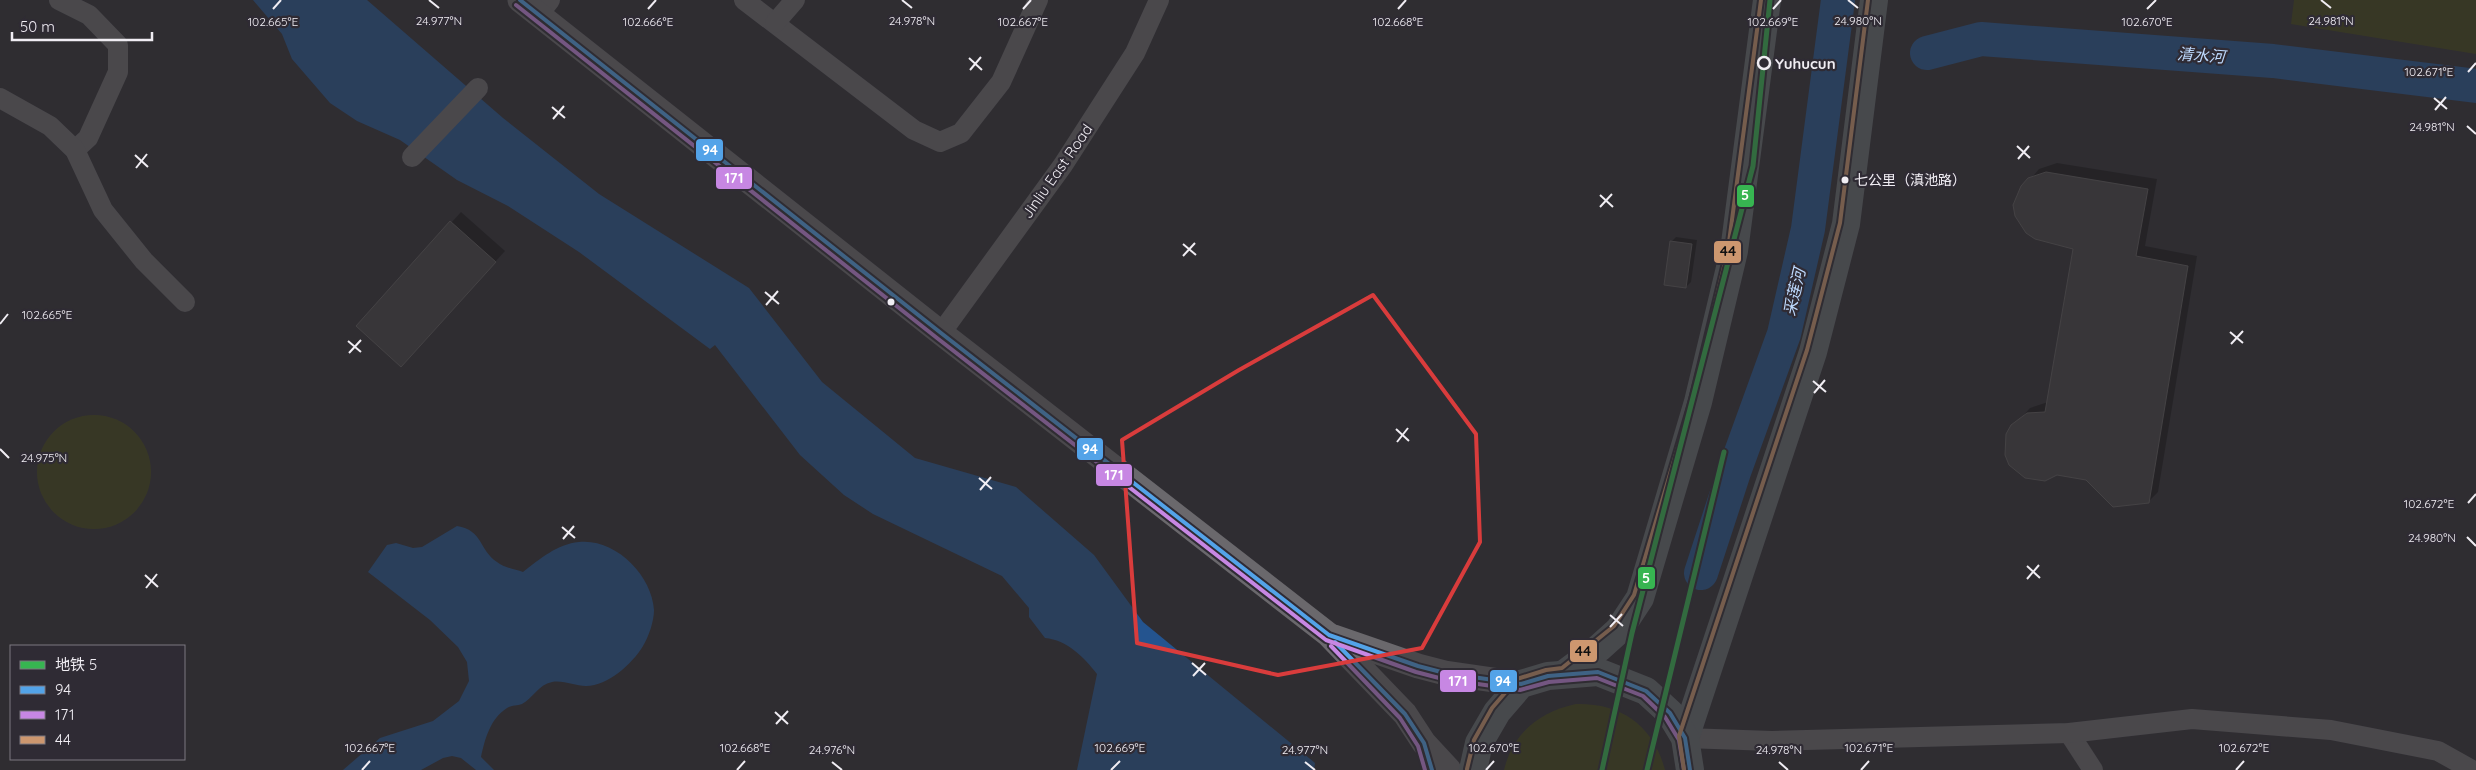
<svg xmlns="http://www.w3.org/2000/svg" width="2476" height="770" viewBox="0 0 2476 770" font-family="Quicksand,'Noto Sans SC',sans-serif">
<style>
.green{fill:#424418}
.water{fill:#24548f}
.shadow{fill:#0007}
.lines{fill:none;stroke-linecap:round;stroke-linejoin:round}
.river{stroke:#24548f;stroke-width:34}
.building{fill:#444243;stroke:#5e5b5c}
.minor{stroke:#6a686c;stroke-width:20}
.tertiary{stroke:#6a686c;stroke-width:25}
.primary{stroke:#656a6e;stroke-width:28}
.bus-1-casing{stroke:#2f2b34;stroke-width:8}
.bus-2-casing{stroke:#2f2b34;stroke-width:8}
.bus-3-casing{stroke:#2f2b34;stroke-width:8}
.bus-1{stroke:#53a3e8;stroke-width:4}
.bus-2{stroke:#c787e3;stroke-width:4}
.bus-3{stroke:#cd976f;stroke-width:4}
.metro-1-casing{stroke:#2f2b34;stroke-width:9}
.metro-1{stroke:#37b551;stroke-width:5}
.marked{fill:none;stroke:#d93c3c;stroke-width:4;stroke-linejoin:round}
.ticks{fill:none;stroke:#f0edf3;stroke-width:2}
.stop-dot{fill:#2f2b34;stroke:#f0edf3;stroke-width:2.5}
.bus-dot{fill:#f0edf3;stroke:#2f2b34;stroke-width:2}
.labels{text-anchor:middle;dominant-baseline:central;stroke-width:4.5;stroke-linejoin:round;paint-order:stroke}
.bus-label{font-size:14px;fill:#f0edf3;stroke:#2f2b34;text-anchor:start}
.stop-label{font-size:15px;font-weight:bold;fill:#f0edf3;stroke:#2f2b34;text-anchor:start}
.street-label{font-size:15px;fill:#f0edf3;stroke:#2f2b34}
.water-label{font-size:16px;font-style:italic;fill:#bdd9fd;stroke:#2f2b34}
.ticks-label{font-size:12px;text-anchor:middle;fill:#f0edf3;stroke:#2f2b34;stroke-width:4.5;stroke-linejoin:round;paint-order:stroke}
.line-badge{stroke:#2f2b34;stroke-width:2}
.badge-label{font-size:14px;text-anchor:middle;font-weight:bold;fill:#fff}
.pale-badge-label{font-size:14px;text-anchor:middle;font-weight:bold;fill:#111}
</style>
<rect width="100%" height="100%" fill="#2f2d32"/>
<g class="green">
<polygon points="2294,0 2476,0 2476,54 2291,24"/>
<circle cx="94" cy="472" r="57"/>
<path d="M1576,704C1621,703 1653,725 1665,770H1504C1513,733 1539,712 1576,704Z"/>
</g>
<g class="water">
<path d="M253,0H367L503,118L599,194L749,288L822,382L915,458L1016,487L1094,555L1143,622L1315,763L1314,770H1077L1097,674C1084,657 1067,640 1045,638L1029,617V608L1002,576L873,514L844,495L800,455L715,345L710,349L579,252L508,206L457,180L400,140L357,121L330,103L292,59L282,34Z"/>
<path d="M457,526C483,530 479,550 497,562C504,568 515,569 523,572C540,559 557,544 579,542C615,538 652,575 654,610C654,621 649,636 643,646C632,664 608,686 586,686C575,686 564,680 552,682C538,685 533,698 522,704C517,706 511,705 507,708C490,719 485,739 481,757L494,770H476L461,758L452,756L443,758L421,770H343L380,738L433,721L459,701L469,681L467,662L458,647L430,620L368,572L387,545L396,543L413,548L422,547Z"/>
</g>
<g class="shadow">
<polygon points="2057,163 2157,179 2145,246 2197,256 2158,492 2148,502 2086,478 2020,419 2030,408 2048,402 2075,248 2015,205 2017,195 2039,169"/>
<polygon points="461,212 505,251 411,355 357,326"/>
<polygon points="1676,237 1697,240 1691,282 1686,287 1671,242"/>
</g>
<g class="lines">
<g class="river">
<polyline points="1927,53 1981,39 2273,61 2476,86"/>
<polyline points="1701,573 1734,472 1784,334 1808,229 1838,0"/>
</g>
</g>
<g class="building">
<polygon points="2046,172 2148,189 2136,256 2188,266 2149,503 2113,507 2086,480 2057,475 2045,481 2025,478 2009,465 2005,455 2006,434 2011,425 2027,413 2045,412 2073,249 2035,239 2026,233 2015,216 2013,205 2021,186 2028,178"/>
<polygon points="450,221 496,262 401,367 356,326"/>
<polygon points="1670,241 1692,244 1686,288 1664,285"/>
</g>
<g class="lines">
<g class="minor">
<polyline points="59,0 89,15 118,45 118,72 88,138 75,150"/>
<polyline points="744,0 914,130 940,142 961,133 1001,82 1038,0"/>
<polyline points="539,14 550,0"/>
<polyline points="775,23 795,0"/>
<polyline points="0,98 50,126 75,150 103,210 144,261 185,302"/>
<polyline points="412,157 478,88"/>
<polyline points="941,333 1063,165 1135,53 1159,0"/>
<polyline points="2069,733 2093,770"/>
<polyline points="1685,738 1772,741 2069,733 2192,719 2331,730 2438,751 2472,770"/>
</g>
<g class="tertiary">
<polyline points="520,0 941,333 1329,635 1405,714 1424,743 1449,770"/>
<polyline points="1334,637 1418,666 1445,673 1521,684"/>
</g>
<g class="primary">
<polyline points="1564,674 1599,648 1619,630 1640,598 1698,402 1734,251 1767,0"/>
<polyline points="1685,738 1813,352 1846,224 1874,0"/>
<polyline points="1473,770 1479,743 1497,712 1521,684 1548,676 1598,672 1646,691 1670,713 1685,738 1690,770"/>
</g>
<g class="bus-1-casing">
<g id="bus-1">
<polyline points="520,0 941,333 1329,635 1418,666 1445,673 1521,684 1548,676 1598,672 1646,691 1670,713 1685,738 1690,770"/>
<polyline points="1335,642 1405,714 1424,743 1432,770"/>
</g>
</g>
<g class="bus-2-casing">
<g id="bus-2">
<polyline points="516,5 937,338 1326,640 1416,672 1443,679 1520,690 1549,682 1597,678 1643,696 1665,717 1679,740 1684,770"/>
<polyline points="1331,646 1400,718 1418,746 1425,770"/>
</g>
</g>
<g class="bus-3-casing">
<g id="bus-3">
<polyline points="1467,769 1474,740 1492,708 1517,679 1546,670 1562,668 1614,626 1634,595 1692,400 1728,250 1761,0"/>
<polyline points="1684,770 1679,736 1807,350 1840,223 1868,0"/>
</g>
</g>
<use href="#bus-1" class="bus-1"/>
<use href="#bus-2" class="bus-2"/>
<use href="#bus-3" class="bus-3"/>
<g class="metro-1-casing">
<g id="metro-1">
<polyline points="1602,770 1632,633 1753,166 1770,0"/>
<polyline points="1647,770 1724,452"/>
</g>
</g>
<use href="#metro-1" class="metro-1"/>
</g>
<path d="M0 0H2476V770H0ZM1373,295L1476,434L1480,542L1422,648L1278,675L1137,643L1122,440L1239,370Z" fill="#2f2d32" fill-opacity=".55" fill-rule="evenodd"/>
<path class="marked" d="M1373,295L1476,434L1480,542L1422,648L1278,675L1137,643L1122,440L1239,370Z"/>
<path class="ticks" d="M429,0L439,8M902,0L912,8M1848,0L1858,8M2321,0L2331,8M273,9L281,0M648,9L656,0M1023,9L1031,0M1398,9L1406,0M1773,9L1781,0M2147,9L2156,0M969,58L982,70M970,70L981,57M2468,72L2476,63M2434,98L2447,109M552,107L565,118M2435,110L2446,97M553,119L564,106M2467,126L2476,134M2017,146L2030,158M135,155L148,167M2018,159L2029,146M136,168L147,154M1600,195L1613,207M1600,207L1612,194M1183,244L1196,255M1183,256L1195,243M765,292L779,304M766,305L778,291M0,324L8,314M2230,332L2243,343M348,341L361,352M2231,344L2243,331M349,353L361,340M1813,381L1826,392M1814,393L1825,380M1396,429L1409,441M1397,442L1408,428M0,449L9,458M979,478L992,489M980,490L991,477M2468,503L2476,494M562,527L575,538M2467,537L2476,546M563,539L574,526M2027,566L2040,578M145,575L158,587M2027,579L2039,565M146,588L157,574M1610,615L1623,626M1610,627L1622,614M1192,663L1206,675M1193,676L1205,663M775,712L788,724M776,724L788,711M832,762L842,770M1305,762L1315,770M1779,762L1788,770M362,770L370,761M737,770L745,761M1111,770L1120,761M1486,770L1494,761M1861,770L1869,761M2236,770L2244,761"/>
<circle class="stop-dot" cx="1764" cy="63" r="6"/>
<g class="bus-dot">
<circle cx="1845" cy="180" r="4.5"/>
<circle cx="891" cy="302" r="4.5"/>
</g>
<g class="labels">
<g class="bus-label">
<text x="1854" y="180">七公里（滇池路）</text>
</g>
<g class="stop-label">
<text x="1775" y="63">Yuhucun</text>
</g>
<g class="street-label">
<text transform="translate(1057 171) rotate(-55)">Jinliu East Road</text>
</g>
<g class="water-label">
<text transform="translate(2201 55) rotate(4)">清水河</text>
<text transform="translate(1794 292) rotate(-77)">采莲河</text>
</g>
</g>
<g class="ticks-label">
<text x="439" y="25">24.977°N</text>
<text x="912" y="25">24.978°N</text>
<text x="1858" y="25">24.980°N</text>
<text x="2331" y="25">24.981°N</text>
<text x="273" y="26">102.665°E</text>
<text x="648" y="26">102.666°E</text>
<text x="1023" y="26">102.667°E</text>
<text x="1398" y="26">102.668°E</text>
<text x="1773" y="26">102.669°E</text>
<text x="2147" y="26">102.670°E</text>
<text x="2429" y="76">102.671°E</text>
<text x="2432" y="131">24.981°N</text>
<text x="47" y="319">102.665°E</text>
<text x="44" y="462">24.975°N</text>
<text x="2429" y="508">102.672°E</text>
<text x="2432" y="542">24.980°N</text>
<text x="370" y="752">102.667°E</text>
<text x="745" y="752">102.668°E</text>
<text x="1120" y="752">102.669°E</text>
<text x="1494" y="752">102.670°E</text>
<text x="1869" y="752">102.671°E</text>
<text x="2244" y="752">102.672°E</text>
<text x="832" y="754">24.976°N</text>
<text x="1305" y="754">24.977°N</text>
<text x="1779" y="754">24.978°N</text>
</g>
<g class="line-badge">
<rect x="695" y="138" width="29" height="24" rx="5" fill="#53a3e8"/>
<rect x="715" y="166" width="38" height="24" rx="5" fill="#c787e3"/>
<rect x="1736" y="184" width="19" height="24" rx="5" fill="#37b551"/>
<rect x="1713" y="240" width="29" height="24" rx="5" fill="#cd976f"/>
<rect x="1076" y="437" width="28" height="24" rx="5" fill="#53a3e8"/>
<rect x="1095" y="463" width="38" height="24" rx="5" fill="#c787e3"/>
<rect x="1637" y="566" width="19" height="24" rx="5" fill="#37b551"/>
<rect x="1569" y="639" width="29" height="24" rx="5" fill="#cd976f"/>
<rect x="1439" y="669" width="38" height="24" rx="5" fill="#c787e3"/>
<rect x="1489" y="669" width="29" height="24" rx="5" fill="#53a3e8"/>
</g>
<g class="badge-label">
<text x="710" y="155">94</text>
<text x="734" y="183">171</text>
<text x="1745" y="200">5</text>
<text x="1090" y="454">94</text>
<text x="1114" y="480">171</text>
<text x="1646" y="583">5</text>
<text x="1458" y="686">171</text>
<text x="1503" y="686">94</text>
</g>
<g class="pale-badge-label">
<text x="1728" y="256">44</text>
<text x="1583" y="656">44</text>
</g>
<rect x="10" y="645" width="175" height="115" fill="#2f2b34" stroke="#7c7980"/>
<rect x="20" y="661" width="25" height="8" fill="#37b551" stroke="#7c7980"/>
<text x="55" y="670" font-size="15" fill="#f0edf3">地铁 5</text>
<rect x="20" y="686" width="25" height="8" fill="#53a3e8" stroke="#7c7980"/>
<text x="55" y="695" font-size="15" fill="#f0edf3">94</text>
<rect x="20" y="711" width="25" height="8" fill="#c787e3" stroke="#7c7980"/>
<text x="55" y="720" font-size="15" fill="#f0edf3">171</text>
<rect x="20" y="736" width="25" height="8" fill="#cd976f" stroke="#7c7980"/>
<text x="55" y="745" font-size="15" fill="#f0edf3">44</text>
<path d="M12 32v8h140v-8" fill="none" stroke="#f0edf3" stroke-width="2.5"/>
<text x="20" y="32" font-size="15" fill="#f0edf3" stroke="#2f2b34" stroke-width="4" paint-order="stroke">50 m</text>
</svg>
